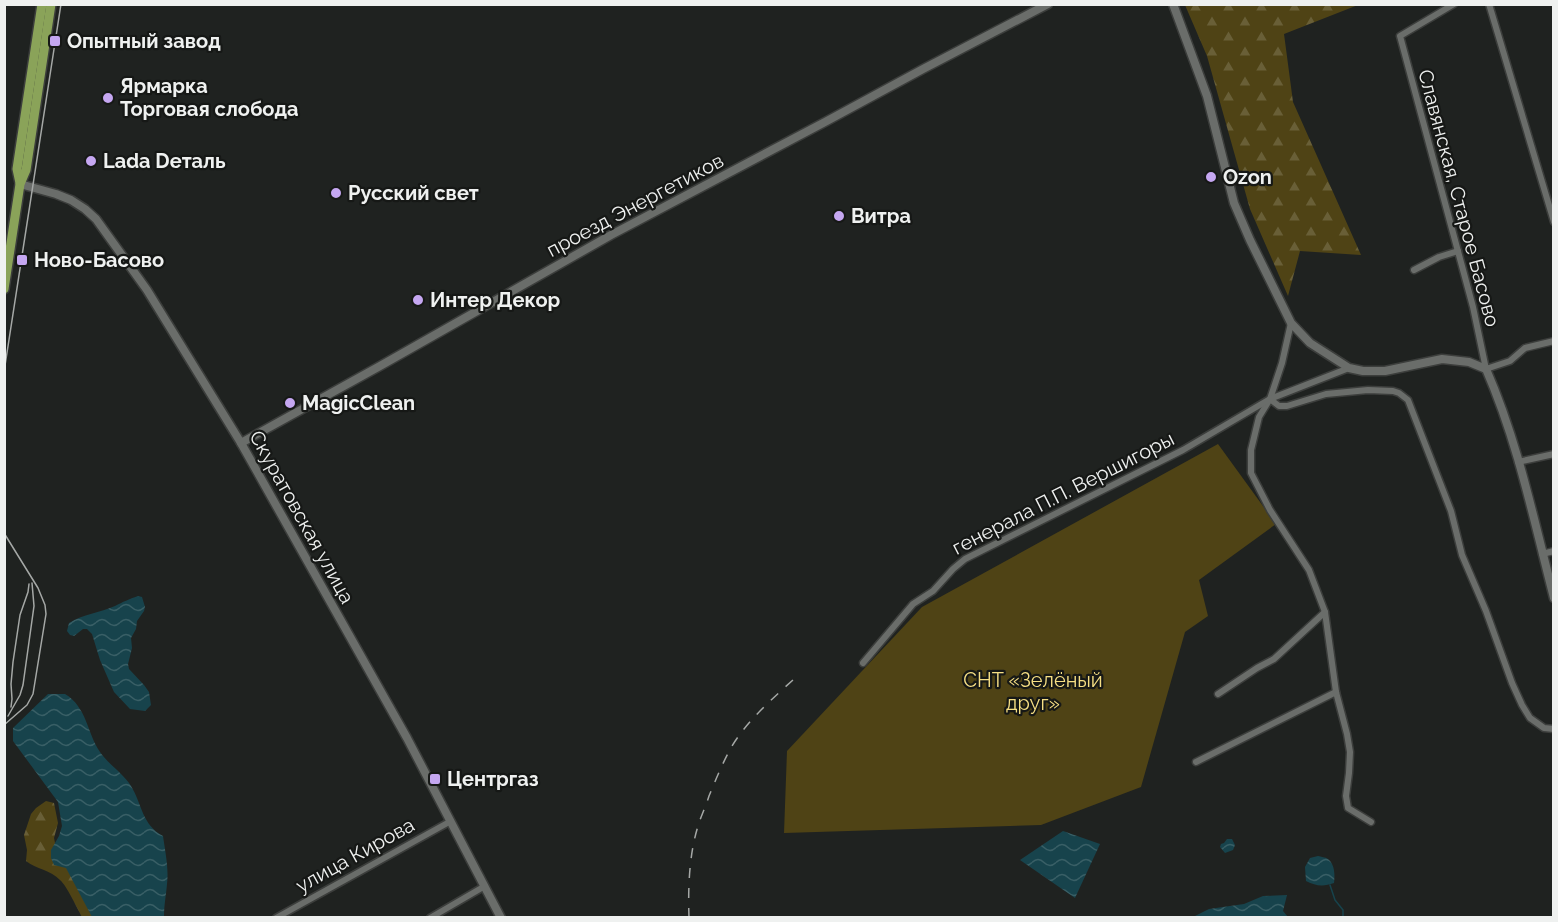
<svg xmlns="http://www.w3.org/2000/svg" width="1558" height="922" viewBox="0 0 1558 922" font-family="Raleway,sans-serif">
<style>
.green{fill:#4f4315}
.forest{fill:url(#forest-firs)}
.water{fill:url(#water-waves)}
.lines{fill:none;stroke-linecap:round;stroke-linejoin:round}
.stream{stroke:#17434c;stroke-width:1.5}
.street-casing{stroke:#3c3e3c;stroke-width:9}
.secondary-casing{stroke:#3c3e3c;stroke-width:11}
.primary-casing{stroke:#3c3e3c;stroke-width:12}
.street{stroke:#6a6d6a;stroke-width:6}
.secondary{stroke:#6a6d6a;stroke-width:8}
.primary{stroke:#8aa359;stroke-width:9}
.tram{stroke:#a5a8a6;stroke-width:1.5}
.rail{stroke:#a5a8a6;stroke-width:1.5;stroke-dasharray:10 10;stroke-linecap:butt}
.poi-dot{fill:#c5a7f1;stroke:#161816;stroke-width:2}
.labels{text-anchor:middle;dominant-baseline:central;stroke-width:4.5;stroke-linejoin:round;paint-order:stroke}
.poi-label{font-size:20px;font-weight:bold;fill:#eff1f0;stroke:#161816;text-anchor:start}
.street-label{font-size:20px;fill:#eff1f0;stroke:#161816}
.park-label{font-size:20px;fill:#f6df84;stroke:#161816}
</style>
<defs>
<pattern id="forest-firs" width="22" height="20" patternUnits="userSpaceOnUse" patternTransform="scale(1.5)"><rect width="22" height="20" fill="#4f4315"/><path d="M5 1l3.5 6h-7zM16 11l3.5 6h-7z" fill="#695f37"/></pattern>
<pattern id="water-waves" width="16" height="10" patternUnits="userSpaceOnUse" patternTransform="scale(1.5)"><rect width="16" height="10" fill="#17434c"/><path d="M0 5q4-4 8 0t8 0" fill="none" stroke="#395f66"/></pattern>
</defs>
<rect width="100%" height="100%" fill="#1f2220"/>
<polygon class="green" points="1218,444 1276,524 1199,580 1208,616 1185,632 1141,787 1041,825 784,833 787,751 922,607"/>
<g class="forest">
<polygon points="1185,5 1358,5 1284,34 1293,102 1361,255 1300,251 1288,296 1250,209 1207,56"/>
<path d="M46,801L54,803L58,823L54,838L56,848L97,917H82C77,908 67,886 60,880C51,870 36,869 26,861L27,850L24,835L31,814L36,808Z"/>
</g>
<g class="water">
<path d="M138,596L142,597L145,607L144,611L137,621L136,629L131,638L132,648L128,664L129,669L144,685L149,692L151,705L145,711L130,709L114,692L100,660L92,634L87,629H83L74,636L70,635L67,631L69,623C83,614 100,613 115,606C123,602 129,599 138,596Z"/>
<path d="M48,694H65C87,707 87,733 100,752C109,765 123,773 131,786C142,804 142,825 163,836C165,851 169,868 167,884C166,896 164,905 164,917H92L66,868L54,865L51,858V850L59,836L62,826L58,802L13,741V728Z"/>
<polygon points="1063,831 1100,844 1075,898 1020,860"/>
<polygon points="1227,839 1232,839 1235,845 1233,850 1225,853 1220,847 1221,844 1224,843"/>
<path d="M1318,856C1321,857 1325,857 1328,859C1335,864 1335,876 1334,883C1323,887 1316,886 1306,881L1305,867L1310,858Z"/>
<polygon points="1287,895 1283,911 1288,917 1193,917 1209,909 1244,904 1263,896"/>
</g>
<g class="lines">
<polyline class="stream" points="1330,885 1335,900 1343,910 1343,918"/>
<g class="street-casing">
<g id="street">
<polyline points="1454,4 1400,36 1473,307 1486,369 1510,361 1525,348 1554,341"/>
<polyline points="1489,4 1554,222"/>
<polyline points="1414,270 1439,257 1458,251"/>
<polyline points="1291,323 1282,363 1270,399 1259,417 1251,450 1251,473 1270,510 1309,570 1325,612 1336,692 1347,734 1350,752 1349,773 1346,796 1348,808 1371,822"/>
<polyline points="1270,399 1279,406 1287,406 1326,394 1368,390 1393,391 1399,393 1408,400 1451,511 1462,555 1486,611 1512,683 1522,705 1530,718 1544,728 1554,729"/>
<polyline points="1518,462 1554,454"/>
<polyline points="1542,554 1554,551"/>
<polyline points="863,663 913,604 933,591 953,569 965,559 1183,450 1270,399 1349,368"/>
<polyline points="1218,694 1257,668 1274,659 1325,612"/>
<polyline points="1196,762 1336,692"/>
<polyline points="276,918 451,821"/>
<polyline points="430,918 485,886"/>
</g>
</g>
<g class="secondary-casing">
<g id="secondary">
<path d="M1173,4L1207,96L1234,203L1250,240L1291,323L1310,343L1349,368L1363,371H1385L1442,359L1469,362L1486,369C1518,442 1534,521 1554,598"/>
<polyline points="20,184 56,194 71,200 85,209 96,219 147,290 241,443 407,738 501,918"/>
<polyline points="241,443 380,366 611,235 825,122 923,69 1048,4"/>
</g>
</g>
<g class="primary-casing">
<g id="primary">
<polyline points="20,183 17,169 42,4"/>
<polyline points="4,289 20,184 26,170 51,4"/>
</g>
</g>
<use href="#street" class="street"/>
<use href="#secondary" class="secondary"/>
<use href="#primary" class="primary"/>
<g class="tram">
<polyline points="4,372 61,4"/>
<polyline points="4,533 38,588 45,605 46,614 33,694 27,705 4,725"/>
<polyline points="11,707 12,699 11,684 13,662 20,615 28,592 29,584"/>
<polyline points="8,716 20,695 23,685 34,606 32,583"/>
</g>
<path class="rail" d="M689,918C688,888 689,855 698,826C701,816 706,806 709,796C716,779 723,762 732,746C748,720 772,699 794,679"/>
</g>
<g class="poi-dot">
<rect x="49" y="35" width="12" height="12" rx="3"/>
<circle cx="108" cy="98" r="6"/>
<circle cx="91" cy="161" r="6"/>
<circle cx="1211" cy="177" r="6"/>
<circle cx="336" cy="193" r="6"/>
<circle cx="839" cy="216" r="6"/>
<rect x="16" y="254" width="12" height="12" rx="3"/>
<circle cx="418" cy="300" r="6"/>
<circle cx="290" cy="403" r="6"/>
<rect x="429" y="773" width="12" height="12" rx="3"/>
</g>
<g class="labels">
<g class="poi-label">
<text x="67" y="41">Опытный завод</text>
<text x="120" y="86">Ярмарка<tspan x="120" dy="23">Торговая слобода</tspan></text>
<text x="103" y="161">Lada Dеталь</text>
<text x="1223" y="177">Ozon</text>
<text x="348" y="193">Русский свет</text>
<text x="851" y="216">Витра</text>
<text x="34" y="260">Ново-Басово</text>
<text x="430" y="300">Интер Декор</text>
<text x="302" y="403">MagicClean</text>
<text x="447" y="779">Центргаз</text>
</g>
<g class="street-label">
<text transform="translate(1459 198) rotate(75)">Славянская, Старое Басово</text>
<text transform="translate(635 205) rotate(-28)">проезд Энергетиков</text>
<text transform="translate(1063 493) rotate(-27)">генерала П.П. Вершигоры</text>
<text transform="translate(302 517) rotate(61)">Скуратовская улица</text>
<text transform="translate(355 855) rotate(-29)">улица Кирова</text>
</g>
<g class="park-label">
<text x="1033" y="680">СНТ «Зелёный<tspan x="1033" dy="23">друг»</tspan></text>
</g>
</g>
<rect width="1558" height="922" fill="none" stroke="#eff1f0" stroke-width="12"/>
</svg>
